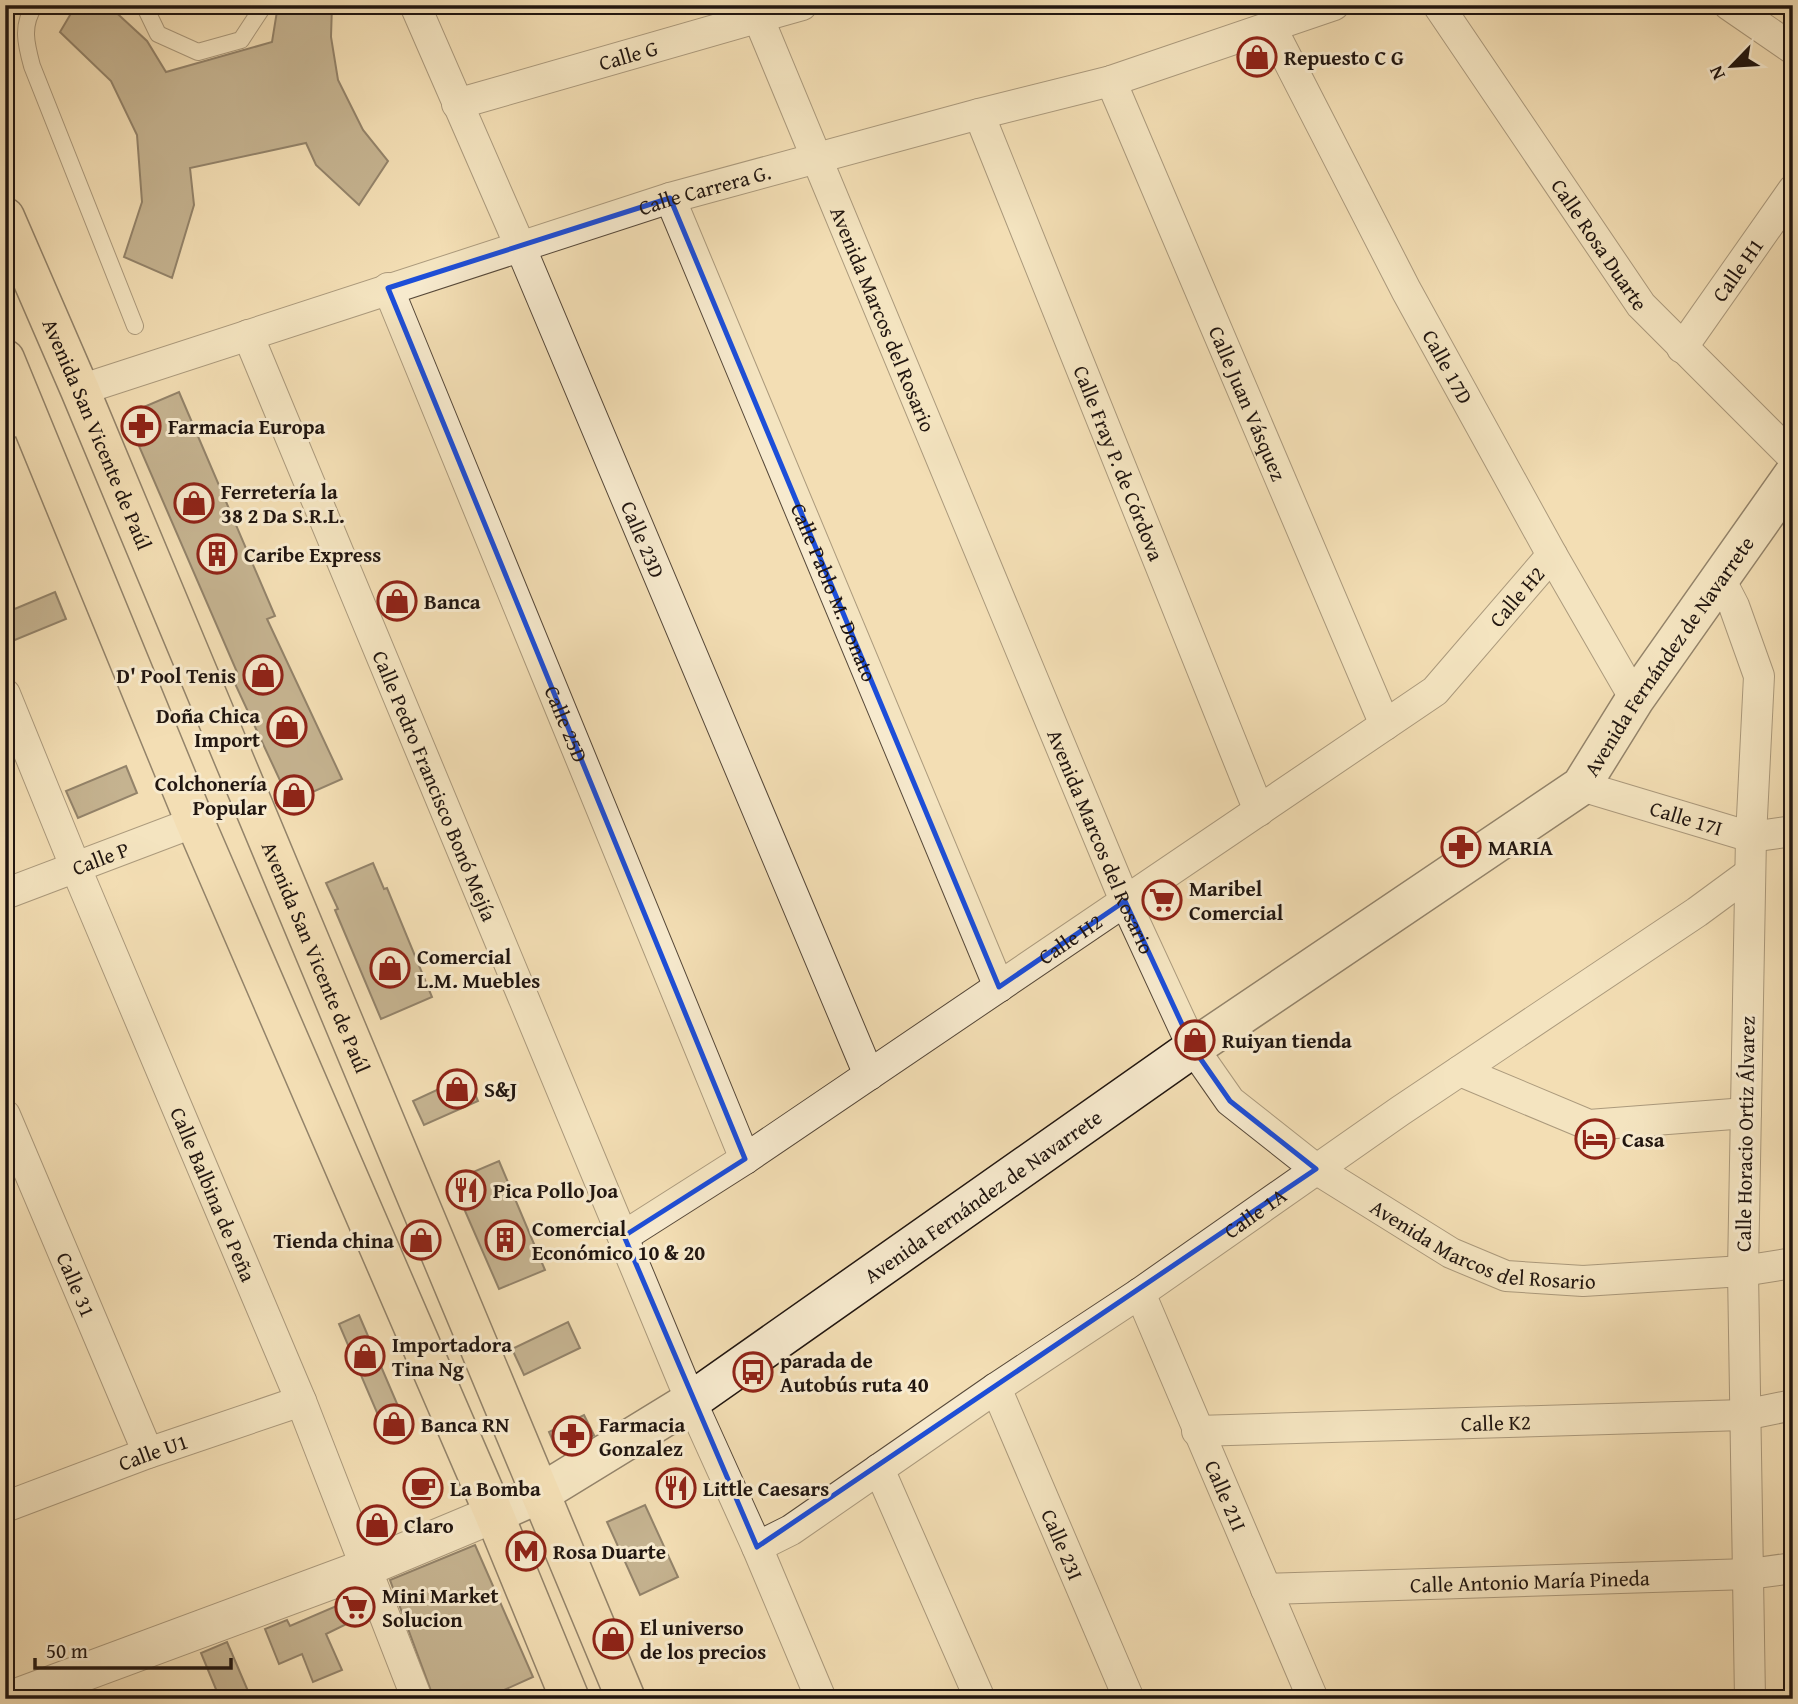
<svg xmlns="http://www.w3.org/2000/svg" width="1798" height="1704" viewBox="0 0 1798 1704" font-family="'Gentium Book Plus',serif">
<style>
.building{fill:#8e7e65;stroke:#211610;stroke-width:2}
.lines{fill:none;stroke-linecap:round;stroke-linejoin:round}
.service-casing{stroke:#564839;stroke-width:18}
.minor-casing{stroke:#564839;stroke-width:32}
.tertiary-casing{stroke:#564839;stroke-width:39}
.secondary-casing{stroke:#211610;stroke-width:41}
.primary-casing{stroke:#211610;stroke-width:41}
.service{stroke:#f7eace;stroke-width:16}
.minor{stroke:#f7eace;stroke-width:30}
.tertiary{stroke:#f7eace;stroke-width:37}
.secondary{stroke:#f7eace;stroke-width:38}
.primary{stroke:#f3deb4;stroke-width:38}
.marked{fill:none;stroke:#1d4ed8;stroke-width:5;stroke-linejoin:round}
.labels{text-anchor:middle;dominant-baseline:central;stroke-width:6;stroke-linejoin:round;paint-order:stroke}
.street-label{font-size:21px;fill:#211610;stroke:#f7eace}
.poi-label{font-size:21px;font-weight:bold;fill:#211610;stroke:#f7eace;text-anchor:start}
</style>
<rect width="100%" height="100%" fill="#f3deb4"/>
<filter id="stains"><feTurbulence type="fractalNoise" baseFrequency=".00286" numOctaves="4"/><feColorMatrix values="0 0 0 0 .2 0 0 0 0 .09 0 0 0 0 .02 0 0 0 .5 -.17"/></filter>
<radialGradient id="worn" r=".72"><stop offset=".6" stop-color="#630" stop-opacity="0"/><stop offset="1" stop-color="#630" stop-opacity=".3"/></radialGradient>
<g class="building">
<polygon points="76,5 108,5 147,41 166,72 272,42 278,5 332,5 331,37 338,80 363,130 388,161 359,205 316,165 306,143 190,168 194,205 172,278 124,257 142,202 137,135 111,81 60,32"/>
<polygon points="179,392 275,616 267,619 342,779 290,802 231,675 237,672 129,423 132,412"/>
<polygon points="55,592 66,619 5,644 5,613"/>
<polygon points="126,766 137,793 78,818 66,791"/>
<polygon points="373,863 384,889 387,888 432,997 381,1019 335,910 338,909 326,883"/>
<polygon points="467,1076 478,1101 424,1125 413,1101"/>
<polygon points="499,1161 545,1270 499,1289 452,1181"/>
<polygon points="359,1315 407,1427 387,1436 339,1324"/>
<polygon points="568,1322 580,1348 524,1375 512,1349"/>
<polygon points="584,1415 594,1435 569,1450 555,1446 549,1432"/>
<polygon points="645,1505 678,1577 640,1595 607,1522"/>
<polygon points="475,1545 533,1677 484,1699 434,1699 390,1580"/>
<polygon points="355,1598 359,1599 365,1615 326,1634 342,1670 313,1682 302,1654 279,1664 265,1629 287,1620 290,1626"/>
<polygon points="227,1642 248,1691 229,1699 220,1699 201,1653"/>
</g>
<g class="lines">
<g class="service-casing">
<g id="service">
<path d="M35,5C21,25 26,44 32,66L135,326"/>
<polyline points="144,5 158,34 198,52 241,40 264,5"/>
</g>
</g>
<g class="minor-casing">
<g id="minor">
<path id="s1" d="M415,5L520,246L869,1075"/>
<path id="s2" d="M753,5L1125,901L1193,1048L1230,1101L1316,1169L1451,1253L1506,1276L1583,1281L1743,1271L1793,1263"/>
<path id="s3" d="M1438,5L1641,305L1793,457"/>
<polyline points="1729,5 1793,49"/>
<path id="s4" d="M1271,27L1406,290L1552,555L1635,699"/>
<path id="s5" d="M1111,81L1385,725"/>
<path id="s6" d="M457,104L802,5"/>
<path id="s7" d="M979,114L1259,811"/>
<path id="s8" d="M670,198L999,987"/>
<path id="s9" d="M388,288L745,1159"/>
<path id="s10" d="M248,335L691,1401L757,1547L821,1699"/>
<path id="s11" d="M1682,348L1793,190"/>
<path id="s12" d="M80,390L670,198L979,114L1111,81L1334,5"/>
<polyline points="5,424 29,416"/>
<polyline points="1719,577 1734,606 1759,676 1751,837 1743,1271 1750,1699"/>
<path id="s13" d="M5,694L75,866L301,1401L417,1699"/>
<path id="s14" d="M1581,786L1751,837L1793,831"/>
<path id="s15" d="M5,894L195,822"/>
<polyline points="1460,1071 1589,1125 1746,1113"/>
<path id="s16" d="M5,1115L148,1453"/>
<path id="s17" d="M624,1236L745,1159L1435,691L1552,555"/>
<path id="s18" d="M1140,1293L1313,1699"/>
<path id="s19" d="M996,1388L1129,1699"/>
<path id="s20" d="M1197,1431L1744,1415L1793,1405"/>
<polyline points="879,1469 980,1699"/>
<path id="s21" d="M5,1507L148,1453L301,1401"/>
<path id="s22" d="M757,1547L791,1530L996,1388L1140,1293L1400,1111L1697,912L1750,873"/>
<path id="s23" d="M1266,1589L1749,1574L1793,1568"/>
</g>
</g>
<g class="tertiary-casing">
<polyline id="tertiary" points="12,1699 365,1568 494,1514"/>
</g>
<g class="secondary-casing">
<g id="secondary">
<path id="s24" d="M494,1514L541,1493L691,1401L1193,1048L1581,786L1635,699L1793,475"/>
</g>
</g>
<g class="primary-casing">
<g id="primary">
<path id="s25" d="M5,217L80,390L626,1699"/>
<polyline points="5,359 195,822 494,1514 570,1699"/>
</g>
</g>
<use href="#service" class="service"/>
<use href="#minor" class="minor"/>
<use href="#tertiary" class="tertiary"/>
<use href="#secondary" class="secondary"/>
<use href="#primary" class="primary"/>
</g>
<path d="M0 0H1798V1704H0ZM670,198L999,987L1125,901L1193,1048L1230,1101L1316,1169L757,1547L624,1236L745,1159L388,288Z" fill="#f3deb4" fill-opacity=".55" fill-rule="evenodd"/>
<path class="marked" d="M670,198L999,987L1125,901L1193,1048L1230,1101L1316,1169L757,1547L624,1236L745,1159L388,288Z"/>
<defs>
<g id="shop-ring" transform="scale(2.0125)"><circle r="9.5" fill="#f7eace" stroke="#8f2418" stroke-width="1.5"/><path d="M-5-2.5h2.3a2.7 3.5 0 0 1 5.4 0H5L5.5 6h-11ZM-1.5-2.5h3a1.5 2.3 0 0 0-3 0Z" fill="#8f2418"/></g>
<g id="pharmacy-ring" transform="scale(2.0125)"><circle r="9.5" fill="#f7eace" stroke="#8f2418" stroke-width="1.5"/><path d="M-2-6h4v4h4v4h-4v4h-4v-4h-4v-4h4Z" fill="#8f2418"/></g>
<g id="building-ring" transform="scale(2.0125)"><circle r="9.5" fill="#f7eace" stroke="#8f2418" stroke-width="1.5"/><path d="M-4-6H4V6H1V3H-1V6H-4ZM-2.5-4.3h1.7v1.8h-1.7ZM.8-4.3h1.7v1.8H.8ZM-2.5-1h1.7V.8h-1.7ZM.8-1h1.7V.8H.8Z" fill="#8f2418"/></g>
<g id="supermarket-ring" transform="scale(2.0125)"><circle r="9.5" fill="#f7eace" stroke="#8f2418" stroke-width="1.5"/><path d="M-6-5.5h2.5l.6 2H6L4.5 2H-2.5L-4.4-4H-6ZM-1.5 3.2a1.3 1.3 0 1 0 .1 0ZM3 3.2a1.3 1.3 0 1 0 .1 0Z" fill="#8f2418"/></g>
<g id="hotel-ring" transform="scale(2.0125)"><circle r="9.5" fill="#f7eace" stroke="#8f2418" stroke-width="1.5"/><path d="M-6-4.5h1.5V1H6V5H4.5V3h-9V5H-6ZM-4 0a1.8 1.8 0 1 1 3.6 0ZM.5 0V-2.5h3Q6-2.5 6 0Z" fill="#8f2418"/></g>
<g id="restaurant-ring" transform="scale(2.0125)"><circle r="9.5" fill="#f7eace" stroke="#8f2418" stroke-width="1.5"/><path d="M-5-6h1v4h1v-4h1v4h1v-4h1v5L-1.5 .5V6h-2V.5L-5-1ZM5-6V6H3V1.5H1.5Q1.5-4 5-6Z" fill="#8f2418"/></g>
<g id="bus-ring" transform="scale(2.0125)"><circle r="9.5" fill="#f7eace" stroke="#8f2418" stroke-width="1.5"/><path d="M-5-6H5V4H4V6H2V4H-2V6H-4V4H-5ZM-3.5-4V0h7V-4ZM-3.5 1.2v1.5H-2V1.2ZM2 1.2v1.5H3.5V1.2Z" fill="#8f2418"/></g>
<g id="cafe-ring" transform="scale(2.0125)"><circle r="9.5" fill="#f7eace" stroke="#8f2418" stroke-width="1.5"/><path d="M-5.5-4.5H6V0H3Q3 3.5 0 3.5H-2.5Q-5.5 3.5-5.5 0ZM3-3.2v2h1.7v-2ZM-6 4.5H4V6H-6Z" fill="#8f2418"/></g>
<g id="metro-ring" transform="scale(2.0125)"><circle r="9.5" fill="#f7eace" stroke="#8f2418" stroke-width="1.5"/><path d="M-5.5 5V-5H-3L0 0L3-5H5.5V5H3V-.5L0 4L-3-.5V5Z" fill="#8f2418"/></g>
</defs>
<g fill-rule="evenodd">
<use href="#shop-ring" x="1257" y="57"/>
<use href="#pharmacy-ring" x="141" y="426"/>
<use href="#shop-ring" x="194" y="503"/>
<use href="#building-ring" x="217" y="554"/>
<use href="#shop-ring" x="397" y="601"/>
<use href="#shop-ring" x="263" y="675"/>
<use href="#shop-ring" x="287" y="727"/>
<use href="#shop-ring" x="294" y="795"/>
<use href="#pharmacy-ring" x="1461" y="847"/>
<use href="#supermarket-ring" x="1162" y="900"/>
<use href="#shop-ring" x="390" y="968"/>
<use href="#shop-ring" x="1195" y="1040"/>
<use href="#shop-ring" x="457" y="1089"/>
<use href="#hotel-ring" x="1595" y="1139"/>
<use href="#restaurant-ring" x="466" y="1190"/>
<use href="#shop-ring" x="421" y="1240"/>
<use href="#building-ring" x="505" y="1240"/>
<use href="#shop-ring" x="365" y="1356"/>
<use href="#bus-ring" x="753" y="1372"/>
<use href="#shop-ring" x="394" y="1424"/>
<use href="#pharmacy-ring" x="572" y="1436"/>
<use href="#cafe-ring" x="423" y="1488"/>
<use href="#restaurant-ring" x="676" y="1488"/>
<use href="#shop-ring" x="377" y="1525"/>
<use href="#metro-ring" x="526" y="1551"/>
<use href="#supermarket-ring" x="355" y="1607"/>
<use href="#shop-ring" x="613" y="1639"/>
</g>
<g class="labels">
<g class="street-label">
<text stroke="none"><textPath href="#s6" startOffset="178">Calle G</textPath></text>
<text stroke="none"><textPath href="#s12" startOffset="656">Calle Carrera G.</textPath></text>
<text stroke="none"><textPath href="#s3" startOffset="289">Calle Rosa Duarte</textPath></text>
<text stroke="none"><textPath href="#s11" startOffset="96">Calle H1</textPath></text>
<text stroke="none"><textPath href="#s2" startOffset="340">Avenida Marcos del Rosario</textPath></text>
<text stroke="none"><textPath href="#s4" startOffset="383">Calle 17D</textPath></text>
<text stroke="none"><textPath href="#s5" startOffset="350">Calle Juan Vásquez</textPath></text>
<text stroke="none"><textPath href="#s25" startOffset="236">Avenida San Vicente de Paúl</textPath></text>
<text stroke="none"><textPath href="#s7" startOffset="376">Calle Fray P. de Córdova</textPath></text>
<text stroke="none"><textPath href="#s1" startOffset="581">Calle 23D</textPath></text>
<text stroke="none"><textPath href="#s8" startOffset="427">Calle Pablo M. Donato</textPath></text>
<text stroke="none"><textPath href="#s17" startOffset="1102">Calle H2</textPath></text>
<text stroke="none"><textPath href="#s24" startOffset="1466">Avenida Fernández de Navarrete</textPath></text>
<text stroke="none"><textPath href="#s9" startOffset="471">Calle 25D</textPath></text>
<text stroke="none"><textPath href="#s10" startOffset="488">Calle Pedro Francisco Bonó Mejía</textPath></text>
<text stroke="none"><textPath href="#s14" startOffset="110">Calle 17I</textPath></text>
<text stroke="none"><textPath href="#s2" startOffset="906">Avenida Marcos del Rosario</textPath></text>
<text stroke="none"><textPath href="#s15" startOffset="102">Calle P</textPath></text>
<text stroke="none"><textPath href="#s17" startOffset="536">Calle H2</textPath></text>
<text stroke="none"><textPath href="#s25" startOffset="803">Avenida San Vicente de Paúl</textPath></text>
<text transform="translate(1745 1134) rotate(-89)">Calle Horacio Ortiz Álvarez</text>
<text stroke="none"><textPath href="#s13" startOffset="542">Calle Balbina de Peña</textPath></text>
<text stroke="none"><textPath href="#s24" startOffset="584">Avenida Fernández de Navarrete</textPath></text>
<text stroke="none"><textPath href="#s22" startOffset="600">Calle 1A</textPath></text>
<text stroke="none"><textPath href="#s2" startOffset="1494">Avenida Marcos del Rosario</textPath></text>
<text stroke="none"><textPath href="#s16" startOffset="184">Calle 31</textPath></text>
<text stroke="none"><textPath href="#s20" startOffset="299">Calle K2</textPath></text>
<text stroke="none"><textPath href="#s21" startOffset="158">Calle U1</textPath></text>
<text stroke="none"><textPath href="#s18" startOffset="220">Calle 21I</textPath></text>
<text stroke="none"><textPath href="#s19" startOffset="170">Calle 23I</textPath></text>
<text stroke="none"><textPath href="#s23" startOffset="264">Calle Antonio María Pineda</textPath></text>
</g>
<g class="poi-label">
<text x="1284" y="57">Repuesto C G</text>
<text x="168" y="426">Farmacia Europa</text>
<text x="221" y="491">Ferretería la<tspan x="221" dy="24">38 2 Da S.R.L.</tspan></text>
<text x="244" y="554">Caribe Express</text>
<text x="424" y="601">Banca</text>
<text x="236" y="675" text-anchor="end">D' Pool Tenis</text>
<text x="260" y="715" text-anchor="end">Doña Chica<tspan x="260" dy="24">Import</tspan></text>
<text x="267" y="783" text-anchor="end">Colchonería<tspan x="267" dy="24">Popular</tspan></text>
<text x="1488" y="847">MARIA</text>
<text x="1189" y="888">Maribel<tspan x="1189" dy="24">Comercial</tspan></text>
<text x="417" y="956">Comercial<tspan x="417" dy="24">L.M. Muebles</tspan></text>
<text x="1222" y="1040">Ruiyan tienda</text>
<text x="484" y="1089">S&amp;J</text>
<text x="1622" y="1139">Casa</text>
<text x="493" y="1190">Pica Pollo Joa</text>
<text x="532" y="1228">Comercial<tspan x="532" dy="24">Económico 10 &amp; 20</tspan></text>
<text x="394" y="1240" text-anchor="end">Tienda china</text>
<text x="392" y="1344">Importadora<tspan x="392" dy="24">Tina Ng</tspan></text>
<text x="780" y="1360">parada de<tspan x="780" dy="24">Autobús ruta 40</tspan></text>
<text x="421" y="1424">Banca RN</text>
<text x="599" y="1424">Farmacia<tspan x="599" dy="24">Gonzalez</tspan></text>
<text x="450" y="1488">La Bomba</text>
<text x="703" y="1488">Little Caesars</text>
<text x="404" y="1525">Claro</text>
<text x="553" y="1551">Rosa Duarte</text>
<text x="382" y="1595">Mini Market<tspan x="382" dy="24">Solucion</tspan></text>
<text x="640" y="1627">El universo<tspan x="640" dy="24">de los precios</tspan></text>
</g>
</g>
<rect width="1798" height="1704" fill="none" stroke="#f3deb4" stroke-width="28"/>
<rect x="7" y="7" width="1784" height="1690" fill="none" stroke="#211610" stroke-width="3.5"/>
<rect x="14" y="14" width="1770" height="1676" fill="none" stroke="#211610" stroke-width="2"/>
<g transform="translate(1732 66) rotate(245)" stroke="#f7eace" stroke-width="5" paint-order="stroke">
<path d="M0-5L12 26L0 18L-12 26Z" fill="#211610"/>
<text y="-10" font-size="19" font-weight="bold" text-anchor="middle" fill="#211610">N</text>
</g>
<path d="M35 1658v10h196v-10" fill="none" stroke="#211610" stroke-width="3.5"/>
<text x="46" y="1658" font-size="21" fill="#211610" stroke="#f7eace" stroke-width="5" paint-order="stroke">50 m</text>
<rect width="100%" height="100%" filter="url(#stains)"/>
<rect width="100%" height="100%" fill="url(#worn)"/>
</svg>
